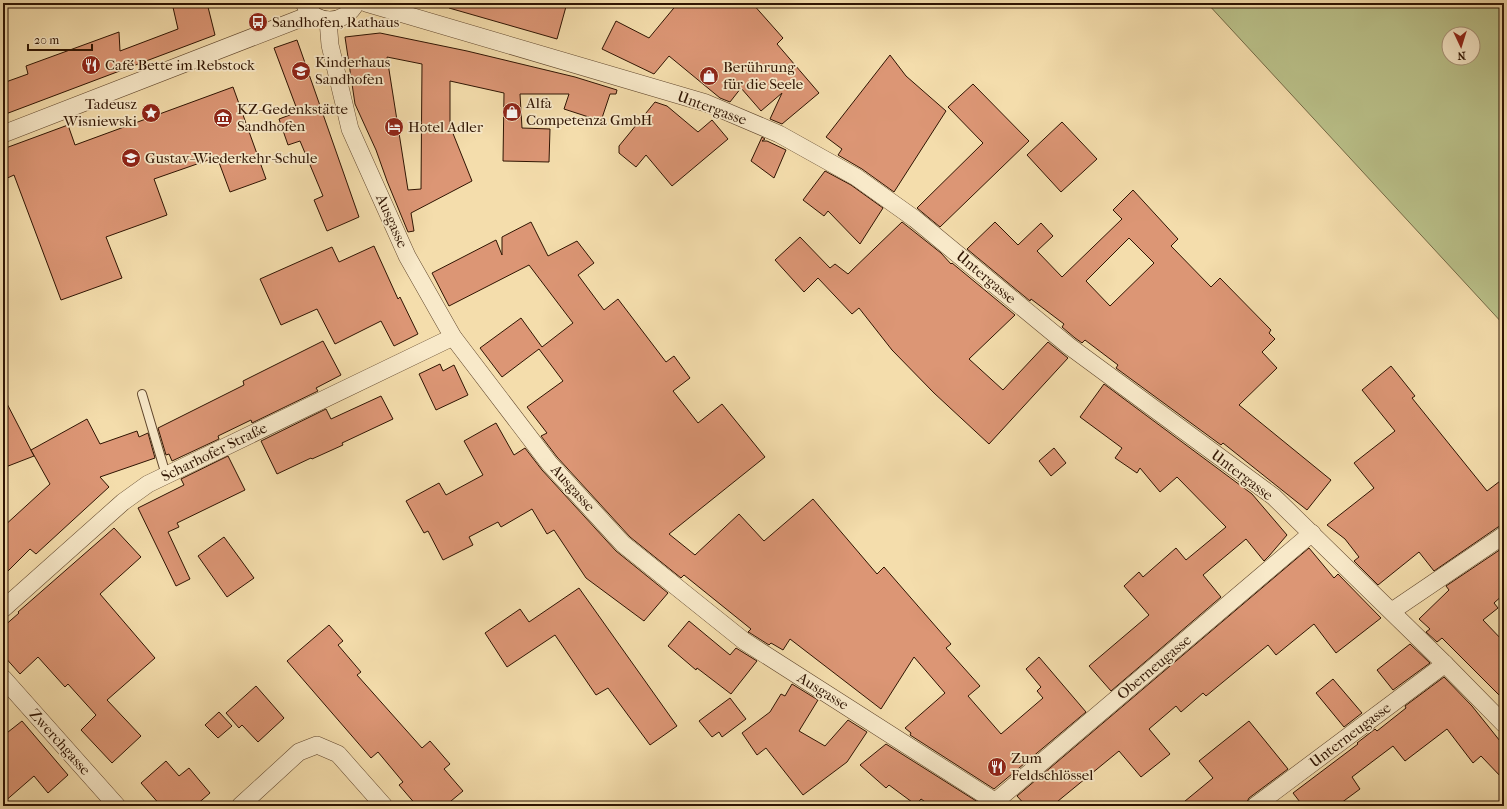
<svg xmlns="http://www.w3.org/2000/svg" width="1507" height="809" viewBox="0 0 1507 809" font-family="'IM FELL French Canon',serif">
<style>
.green{fill:#bac18a;stroke:#746a46;fill-rule:evenodd}
.building{fill:#dc9675;stroke:#2f1402;fill-rule:evenodd}
.lines{fill:none;stroke-linecap:round;stroke-linejoin:round}
.lane-casing{stroke:#60462c;stroke-width:10}
.street-casing{stroke:#60462c;stroke-width:18}
.lane{stroke:#f8e9c9;stroke-width:8}
.street{stroke:#f8e9c9;stroke-width:17}
.labels{text-anchor:middle;dominant-baseline:central;stroke-width:3.5;stroke-linejoin:round;paint-order:stroke}
.poi-label{font-size:15px;fill:#2f1402;stroke:#f8e9c9;text-anchor:start}
.street-label{font-size:15px;fill:#2f1402;stroke:#f8e9c9}
</style>
<rect width="100%" height="100%" fill="#f4ddac"/>
<filter id="stains"><feTurbulence type="fractalNoise" baseFrequency=".005" numOctaves="4"/><feColorMatrix values="0 0 0 0 .2 0 0 0 0 .09 0 0 0 0 .02 0 0 0 .5 -.17"/></filter>
<radialGradient id="worn" r=".72"><stop offset=".6" stop-color="#630" stop-opacity="0"/><stop offset="1" stop-color="#630" stop-opacity=".3"/></radialGradient>
<path class="green" d="M1207,3H1504V325ZM1449,34H1473V58H1449Z"/>
<g class="building">
<polygon points="172,3 207,3 215,35 3,115 3,83 28,74 26,66 119,32 120,51 178,29"/>
<polygon points="450,3 567,3 557,39 449,8"/>
<polygon points="678,3 752,3 783,38 777,44 819,93 782,124 770,119 782,93 761,111 741,88 730,102 720,98 669,56 654,74 602,49 616,21 649,38"/>
<path d="M380,33L467,51L575,77L617,90L616,94H610L601,121L564,109L569,94H520L522,128L550,129L549,162L503,161L504,93L450,81V126L472,181L411,213L414,231L408,232L387,181L376,150L355,104L345,37ZM387,57L422,64L421,189L408,190Z"/>
<polygon points="297,40 359,217 327,231 314,200 323,196 300,141 288,145 279,119 298,112 274,48"/>
<polygon points="890,55 906,76 946,111 894,192 862,169 838,155 842,149 826,137"/>
<polygon points="973,84 1029,141 940,227 917,208 983,143 948,107"/>
<polygon points="233,87 266,179 230,192 217,157 154,179 167,215 106,237 122,278 61,300 14,175 3,180 3,149 68,125 75,145"/>
<polygon points="655,102 667,106 698,132 712,120 728,139 672,186 646,155 636,167 619,153 619,146"/>
<polygon points="1062,122 1097,159 1061,192 1027,155"/>
<polygon points="762,137 765,139 762,141 767,141 786,150 774,178 751,161"/>
<polygon points="825,171 851,185 883,208 860,244 828,211 824,216 803,200"/>
<path d="M1133,190L1178,239L1171,246L1211,287L1220,278L1271,330L1269,333L1275,339L1262,352L1277,368L1239,405L1331,480L1307,510L1223,443L1221,445L1116,368L1118,365L1085,340L1082,343L1075,338L1062,327L1064,324L1031,299L1030,301L967,249L995,222L1018,245L1041,223L1053,236L1037,251L1062,277L1122,219L1113,210ZM1129,238L1154,263L1110,306L1086,281Z"/>
<polygon points="531,222 548,256 577,241 594,263 578,275 604,310 618,299 666,362 674,356 690,378 673,391 698,423 722,404 765,457 669,534 695,555 739,514 764,541 813,499 877,574 884,567 951,644 946,648 980,686 968,696 1001,734 1043,698 1037,691 1041,687 1026,669 1039,657 1086,712 994,789 910,735 911,733 905,728 945,693 914,657 881,709 790,639 783,650 771,643 769,645 750,633 748,632 751,629 684,575 681,578 630,537 557,457 541,436 547,433 527,407 563,381 539,349 502,377 480,348 521,318 542,347 573,323 529,265 449,306 432,273 496,240 502,255 502,237"/>
<polygon points="902,222 941,253 951,264 952,263 1015,315 969,359 1003,390 1048,342 1068,358 989,444 934,393 892,350 859,308 852,314 818,278 804,292 775,260 800,237 830,268 835,264 848,274"/>
<polygon points="374,246 398,299 400,297 418,334 394,346 381,321 335,344 317,309 281,325 260,279 332,247 339,262"/>
<polygon points="323,341 341,375 316,388 318,391 252,423 251,420 218,436 219,439 172,461 169,454 166,455 158,428 244,385 243,381"/>
<polygon points="440,364 443,371 454,365 468,395 436,410 419,374"/>
<polygon points="1391,366 1415,396 1412,398 1487,491 1504,478 1504,525 1498,527 1434,571 1419,552 1378,585 1354,561 1359,557 1345,539 1327,525 1374,488 1354,463 1395,431 1362,390"/>
<polygon points="1104,384 1252,494 1287,535 1269,556 1264,561 1246,539 1203,575 1221,597 1111,691 1089,666 1149,615 1124,586 1139,572 1143,577 1176,548 1186,560 1226,527 1177,477 1160,492 1140,468 1137,473 1115,458 1122,448 1080,417"/>
<polygon points="3,396 34,456 3,468"/>
<polygon points="381,396 393,419 342,443 343,445 312,459 311,458 277,474 261,441 326,409 331,419"/>
<polygon points="87,419 100,444 137,431 139,437 148,433 155,458 100,477 109,487 36,554 30,549 3,576 3,527 50,484 31,450"/>
<polygon points="496,423 514,455 525,448 542,470 616,551 668,593 644,621 586,578 554,530 547,534 532,509 501,527 498,522 469,537 473,545 443,560 428,531 424,533 406,501 439,483 446,495 483,475 464,441"/>
<polygon points="1054,448 1066,463 1051,476 1039,461"/>
<polygon points="228,456 245,490 177,523 179,527 168,532 190,579 176,586 138,508 184,485 181,479"/>
<polygon points="114,528 141,557 100,594 155,658 107,700 141,736 112,763 81,730 96,715 68,684 65,687 38,657 20,674 3,655 3,627 19,613 18,612"/>
<polygon points="224,537 254,578 227,597 198,556"/>
<polygon points="1504,547 1504,594 1494,603 1498,608 1483,620 1504,642 1504,700 1442,638 1437,642 1426,632 1430,629 1419,619 1449,590 1446,586"/>
<polygon points="1309,548 1334,578 1338,574 1381,618 1336,653 1314,624 1276,655 1268,645 1206,696 1203,693 1181,712 1176,706 1149,729 1170,754 1141,777 1119,751 1052,806 1026,806 1017,796"/>
<polygon points="579,588 677,726 650,745 608,688 596,695 555,635 507,667 485,633 520,609 529,622"/>
<polygon points="689,621 730,655 736,648 757,661 731,694 697,668 696,670 668,646"/>
<polygon points="329,625 343,641 338,645 361,672 357,675 422,748 430,741 450,764 444,769 463,791 445,806 417,806 399,785 403,782 378,752 371,758 287,661"/>
<polygon points="1410,644 1430,663 1393,690 1377,670"/>
<polygon points="1444,677 1472,706 1504,746 1504,780 1481,756 1473,763 1447,729 1405,761 1393,746 1352,777 1360,789 1337,806 1303,806 1293,793 1358,744 1357,743 1375,729 1377,731 1406,708 1405,706"/>
<polygon points="1333,679 1362,713 1344,727 1316,693"/>
<polygon points="792,684 818,700 799,731 825,746 848,720 867,732 847,762 803,795 766,748 757,755 742,733 770,712 781,694 785,696"/>
<polygon points="256,686 284,718 258,742 242,725 239,728 226,713"/>
<polygon points="730,698 746,719 722,737 719,732 712,737 699,721"/>
<polygon points="219,712 232,726 218,738 205,725"/>
<polygon points="22,721 68,775 48,793 34,776 3,803 3,736"/>
<polygon points="1249,721 1288,769 1249,798 1245,806 1179,806 1213,778 1199,761"/>
<polygon points="886,744 981,804 979,806 931,806 921,799 916,805 889,785 886,788 860,765"/>
<polygon points="166,761 179,776 189,768 210,793 195,806 161,806 141,783"/>
</g>
<g class="lines">
<g class="lane-casing">
<polyline id="lane" points="142,394 166,475"/>
</g>
<g class="street-casing">
<g id="street">
<path d="M304,3C315,26 345,25 356,3"/>
<polyline points="366,3 706,103 779,134 856,177 915,219 1069,346 1274,497 1445,664 1504,724"/>
<polyline points="328,20 330,45 350,129 407,256 453,337 549,463 623,544 744,641 1002,806"/>
<polyline points="3,134 312,14"/>
<polyline points="3,609 123,502 148,484 453,337"/>
<polyline points="1392,611 1504,535"/>
<polyline points="3,678 117,806"/>
<polyline points="996,801 1312,533"/>
<polyline points="240,806 299,752 317,745 338,754 384,806"/>
<polyline points="1255,806 1445,664"/>
</g>
</g>
<use href="#lane" class="lane"/>
<use href="#street" class="street"/>
</g>
<defs>
<g id="bus-disc" transform="scale(1)"><circle r="9.5" fill="#8f2418" stroke="#f8e9c9"/><path d="M-5-6H5V4H4V6H2V4H-2V6H-4V4H-5ZM-3.5-4V0h7V-4ZM-3.5 1.2v1.5H-2V1.2ZM2 1.2v1.5H3.5V1.2Z" fill="#fff"/></g>
<g id="restaurant-disc" transform="scale(1)"><circle r="9.5" fill="#8f2418" stroke="#f8e9c9"/><path d="M-5-6h1v4h1v-4h1v4h1v-4h1v5L-1.5 .5V6h-2V.5L-5-1ZM5-6V6H3V1.5H1.5Q1.5-4 5-6Z" fill="#fff"/></g>
<g id="school-disc" transform="scale(1)"><circle r="9.5" fill="#8f2418" stroke="#f8e9c9"/><path d="M0-5L7-2L0 1L-7-2ZM-4 1L0 2.5L4 1V4Q0 6-4 4Z" fill="#fff"/></g>
<g id="shop-disc" transform="scale(1)"><circle r="9.5" fill="#8f2418" stroke="#f8e9c9"/><path d="M-5-2.5h2.3a2.7 3.5 0 0 1 5.4 0H5L5.5 6h-11ZM-1.5-2.5h3a1.5 2.3 0 0 0-3 0Z" fill="#fff"/></g>
<g id="sight-disc" transform="scale(1)"><circle r="9.5" fill="#8f2418" stroke="#f8e9c9"/><path d="M0-6L1.8-2.2L6-1.7L2.9 1.2L3.7 5.4L0 3.3L-3.7 5.4L-2.9 1.2L-6-1.7L-1.8-2.2Z" fill="#fff"/></g>
<g id="museum-disc" transform="scale(1)"><circle r="9.5" fill="#8f2418" stroke="#f8e9c9"/><path d="M0-6L6-3V-2H-6V-3ZM-5-1h2V3h-2ZM-1-1h2V3h-2ZM3-1h2V3H3ZM-6 4H6V6H-6Z" fill="#fff"/></g>
<g id="hotel-disc" transform="scale(1)"><circle r="9.5" fill="#8f2418" stroke="#f8e9c9"/><path d="M-6-4.5h1.5V1H6V5H4.5V3h-9V5H-6ZM-4 0a1.8 1.8 0 1 1 3.6 0ZM.5 0V-2.5h3Q6-2.5 6 0Z" fill="#fff"/></g>
</defs>
<g fill-rule="evenodd">
<use href="#bus-disc" x="258" y="22"/>
<use href="#restaurant-disc" x="91" y="65"/>
<use href="#school-disc" x="301" y="71"/>
<use href="#shop-disc" x="709" y="76"/>
<use href="#shop-disc" x="512" y="112"/>
<use href="#sight-disc" x="151" y="113"/>
<use href="#museum-disc" x="223" y="118"/>
<use href="#hotel-disc" x="394" y="127"/>
<use href="#school-disc" x="131" y="158"/>
<use href="#restaurant-disc" x="997" y="767"/>
</g>
<g class="labels">
<g class="poi-label">
<text x="272" y="22">Sandhofen, Rathaus</text>
<text x="315" y="62">Kinderhaus<tspan x="315" dy="17">Sandhofen</tspan></text>
<text x="105" y="65">Café Bette im Rebstock</text>
<text x="723" y="67">Berührung<tspan x="723" dy="17">für die Seele</tspan></text>
<text x="526" y="103">Alfa<tspan x="526" dy="17">Competenza GmbH</tspan></text>
<text x="137" y="104" text-anchor="end">Tadeusz<tspan x="137" dy="17">Wisniewski</tspan></text>
<text x="237" y="109">KZ-Gedenkstätte<tspan x="237" dy="17">Sandhofen</tspan></text>
<text x="408" y="127">Hotel Adler</text>
<text x="145" y="158">Gustav-Wiederkehr-Schule</text>
<text x="1011" y="758">Zum<tspan x="1011" dy="17">Feldschlössel</tspan></text>
</g>
<g class="street-label">
<text transform="translate(712 108) rotate(20)">Untergasse</text>
<text transform="translate(392 221) rotate(66)">Ausgasse</text>
<text transform="translate(986 277) rotate(40)">Untergasse</text>
<text transform="translate(214 452) rotate(-26)">Scharhofer Straße</text>
<text transform="translate(1242 475) rotate(37)">Untergasse</text>
<text transform="translate(573 488) rotate(48)">Ausgasse</text>
<text transform="translate(1154 667) rotate(-40)">Oberneugasse</text>
<text transform="translate(823 691) rotate(32)">Ausgasse</text>
<text transform="translate(1350 735) rotate(-37)">Unterneugasse</text>
<text transform="translate(60 742) rotate(48)">Zwerchgasse</text>
</g>
</g>
<rect width="1507" height="809" fill="none" stroke="#f4ddac" stroke-width="16"/>
<rect x="4" y="4" width="1499" height="801" fill="none" stroke="#2f1402" stroke-width="2"/>
<rect x="8" y="8" width="1491" height="793" fill="none" stroke="#2f1402"/>
<g transform="translate(1461 46) rotate(176)"><circle r="19" fill="#f8e9c9" stroke="#a89479"/>
<path d="M0-3L7 15L0 10L-7 15Z" fill="#8f2418"/>
<text y="-6" font-size="11" font-weight="bold" text-anchor="middle" fill="#2f1402">N</text>
</g>
<path d="M28 44v6h64v-6" fill="none" stroke="#2f1402" stroke-width="2"/>
<text x="34" y="44" font-size="12" fill="#2f1402" stroke="#f8e9c9" stroke-width="3" paint-order="stroke">20 m</text>
<rect width="100%" height="100%" filter="url(#stains)"/>
<rect width="100%" height="100%" fill="url(#worn)"/>
</svg>
